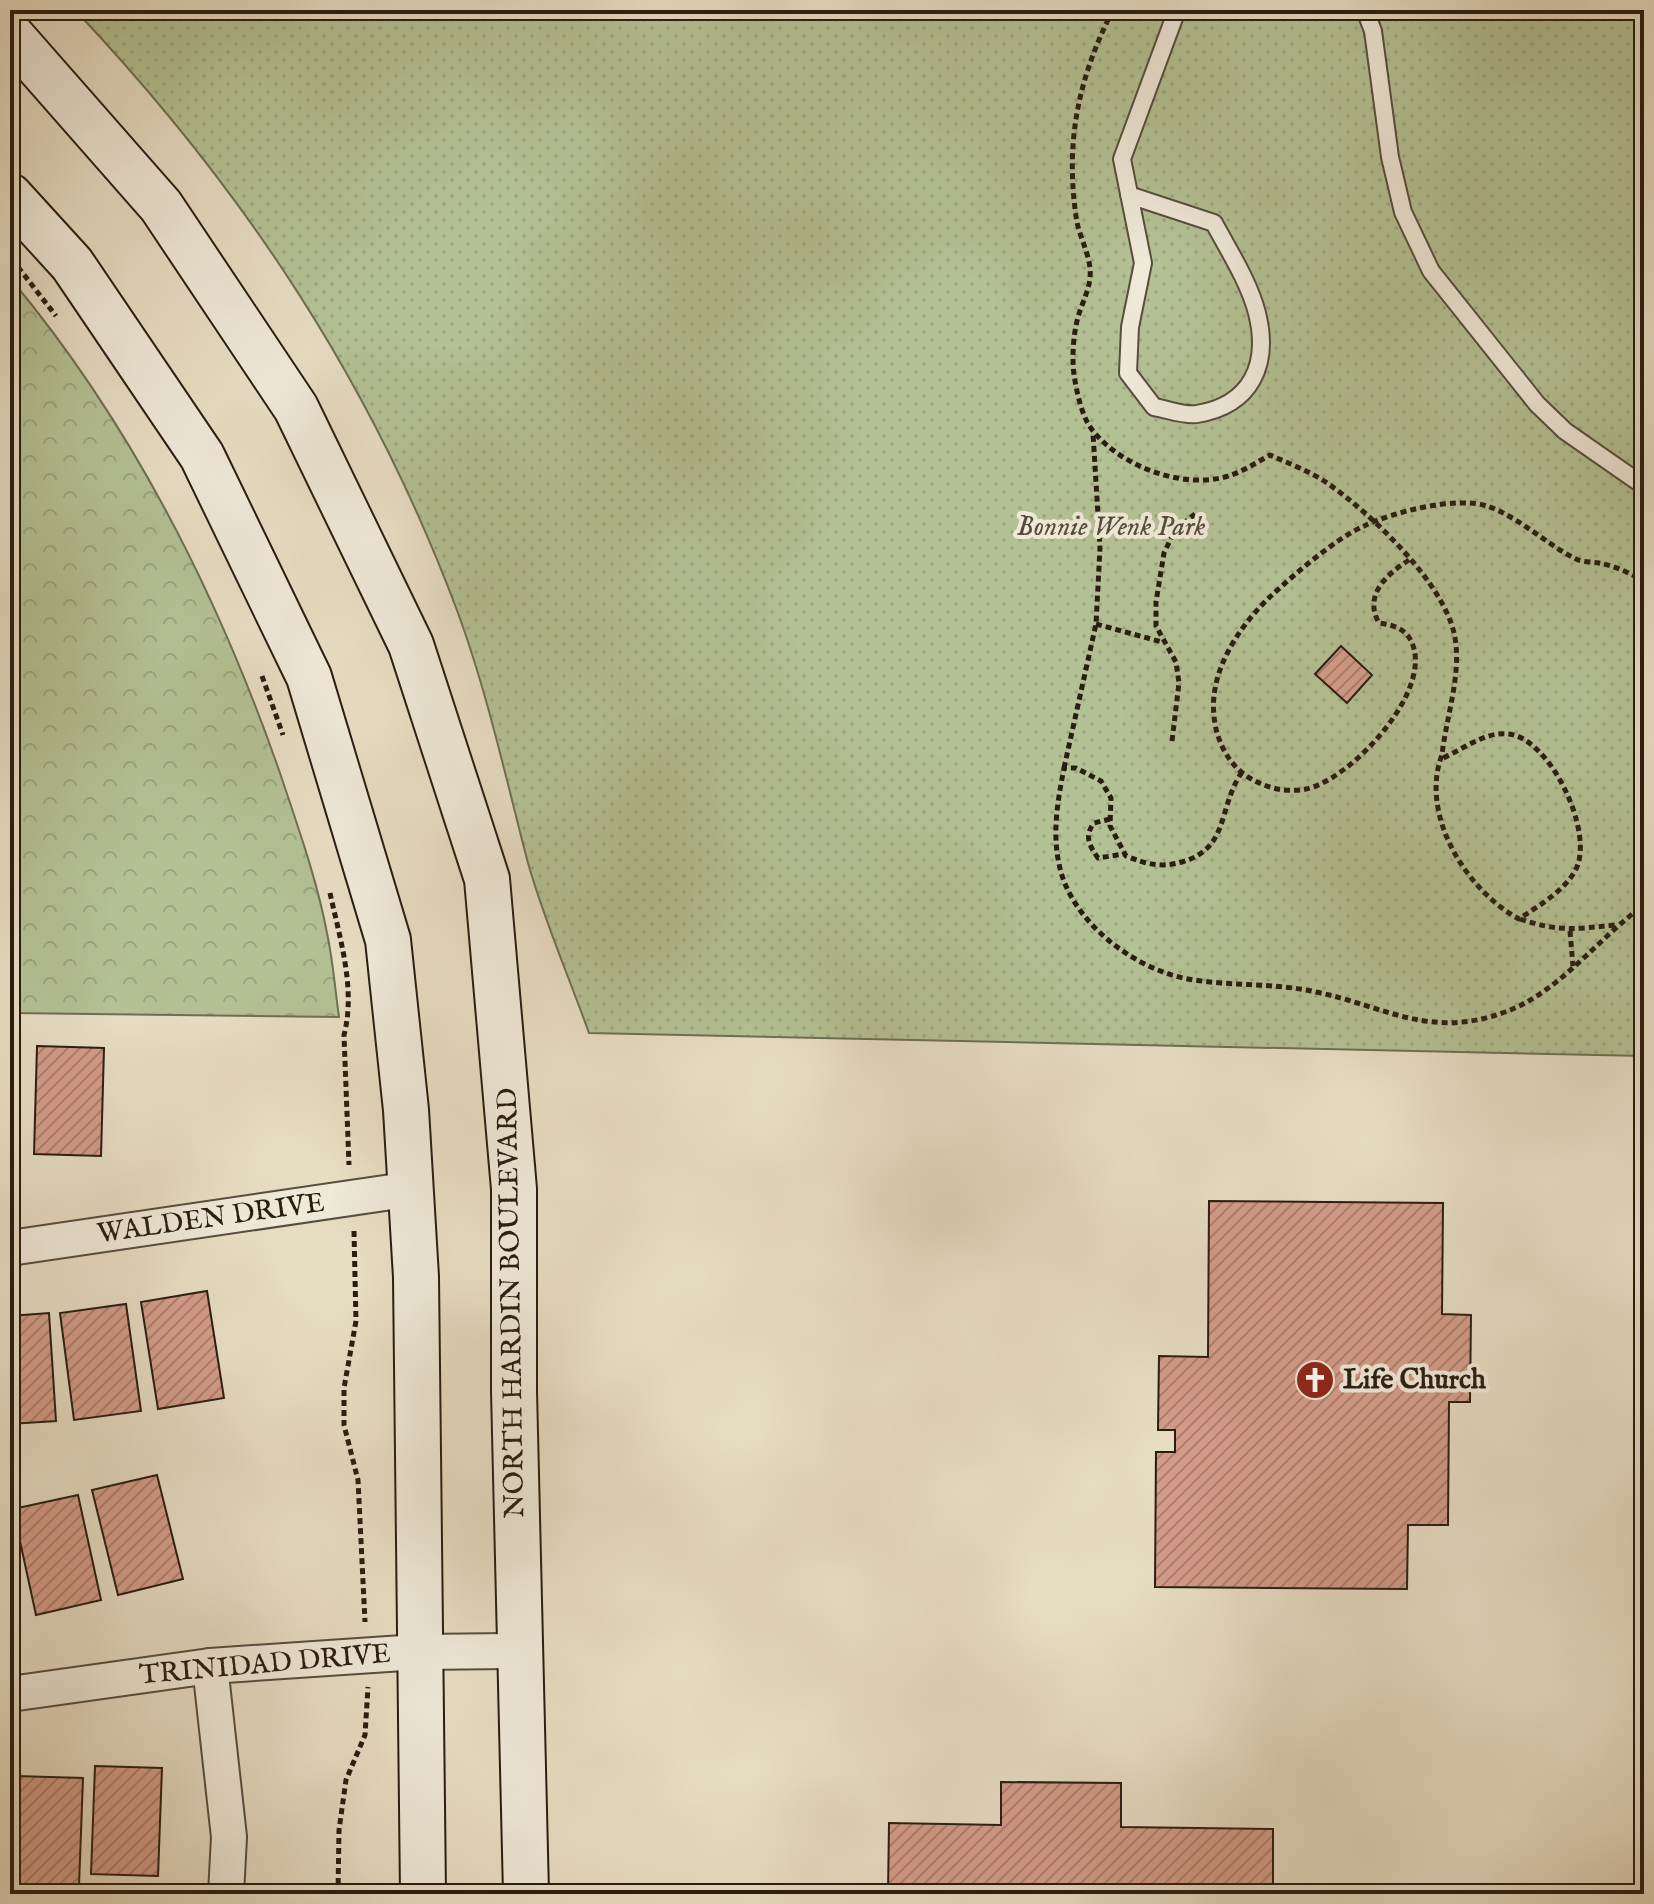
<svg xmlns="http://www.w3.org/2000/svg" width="1654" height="1904" viewBox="0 0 1654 1904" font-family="'IM FELL English',serif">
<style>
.forest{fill:url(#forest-crowns);stroke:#6e6f53;stroke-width:2}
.park{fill:url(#park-dots);stroke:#6e6f53;stroke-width:2}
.building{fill:url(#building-hatch);stroke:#291d11;stroke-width:2}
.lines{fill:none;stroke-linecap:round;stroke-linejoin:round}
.service-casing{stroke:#584d3e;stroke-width:20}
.minor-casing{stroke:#584d3e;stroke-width:38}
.secondary-casing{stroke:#291d11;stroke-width:48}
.path{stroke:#291d11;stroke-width:5;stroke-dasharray:6 4;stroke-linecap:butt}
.service{stroke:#efe9d8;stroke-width:16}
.minor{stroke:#efe9d8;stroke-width:34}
.secondary{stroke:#efe9d8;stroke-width:44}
.labels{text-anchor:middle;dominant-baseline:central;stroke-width:8;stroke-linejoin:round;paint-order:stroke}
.park-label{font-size:28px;font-style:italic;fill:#534e39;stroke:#efe9d8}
.street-label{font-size:28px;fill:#291d11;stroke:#efe9d8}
.poi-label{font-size:28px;font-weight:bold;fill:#291d11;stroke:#efe9d8;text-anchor:start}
</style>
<defs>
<pattern id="forest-crowns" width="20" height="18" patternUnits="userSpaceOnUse" patternTransform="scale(2)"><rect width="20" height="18" fill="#b4c195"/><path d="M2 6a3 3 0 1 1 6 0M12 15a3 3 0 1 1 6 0" fill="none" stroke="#9ba57f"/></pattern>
<pattern id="park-dots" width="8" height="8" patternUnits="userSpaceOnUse" patternTransform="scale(2)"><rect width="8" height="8" fill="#b4c195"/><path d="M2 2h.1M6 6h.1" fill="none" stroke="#9ba57f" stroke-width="1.8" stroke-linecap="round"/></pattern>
<pattern id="building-hatch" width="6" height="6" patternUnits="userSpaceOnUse" patternTransform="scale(2)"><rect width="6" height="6" fill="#d59c89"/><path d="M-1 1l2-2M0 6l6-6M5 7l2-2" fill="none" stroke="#ad7f6f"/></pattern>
</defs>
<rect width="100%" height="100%" fill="#e7ddc3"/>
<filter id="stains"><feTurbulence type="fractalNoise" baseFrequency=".0025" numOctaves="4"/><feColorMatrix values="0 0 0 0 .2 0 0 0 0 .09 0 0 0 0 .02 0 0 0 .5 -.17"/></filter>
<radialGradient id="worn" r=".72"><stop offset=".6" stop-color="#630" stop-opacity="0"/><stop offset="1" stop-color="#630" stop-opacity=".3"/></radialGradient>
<path class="forest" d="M10,278C132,424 219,597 281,776C298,827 317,880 327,933C333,961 335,989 339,1017L10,1013Z"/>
<path class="park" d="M75,10H1644V1056L589,1033C569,977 544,920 528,863C506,779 488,695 458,613C372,382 243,188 75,10Z"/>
<g class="building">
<polygon points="1341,646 1372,675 1347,703 1315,674"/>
<polygon points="37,1046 104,1048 101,1156 34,1154"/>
<polygon points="10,1054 17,1054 15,1162 10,1161"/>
<polygon points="1209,1201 1443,1203 1442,1314 1471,1315 1470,1402 1449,1402 1448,1525 1408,1525 1407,1589 1155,1587 1156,1452 1175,1452 1175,1430 1158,1430 1159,1356 1208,1357"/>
<polygon points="207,1291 224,1398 158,1409 141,1302"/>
<polygon points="126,1304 141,1411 74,1420 60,1313"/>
<polygon points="49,1313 56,1421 10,1424 10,1316"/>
<polygon points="157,1475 183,1579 118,1595 92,1490"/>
<polygon points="78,1495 101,1600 36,1615 13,1509"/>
<polygon points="95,1766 162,1768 158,1876 91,1874"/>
<polygon points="16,1776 83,1778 79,1886 12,1884"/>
<polygon points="1001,1782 1121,1783 1121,1827 1273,1829 1273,1894 888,1894 889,1823 1001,1825"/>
</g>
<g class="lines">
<g class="service-casing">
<g id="service">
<polyline points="1365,10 1373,31 1390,157 1403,212 1431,271 1537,404 1565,431 1644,486"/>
<path d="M1129,195L1214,223C1229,251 1249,282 1257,313C1270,365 1251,405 1197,414C1184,416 1167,409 1154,407L1128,373L1130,327L1143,263L1122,159L1177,10"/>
</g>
</g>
<g class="minor-casing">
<g id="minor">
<polyline points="10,1248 412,1189"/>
<polyline points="210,1666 229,1837 226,1894"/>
<polyline points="10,1694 210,1666 418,1652 520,1651"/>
</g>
</g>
<g class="secondary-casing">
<g id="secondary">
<polyline points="10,34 161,206 296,408 411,645 487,879 514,1189 514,1391 526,1894"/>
<polyline points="10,196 72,264 202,456 309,677 388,940 406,1110 416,1277 423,1894"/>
</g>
</g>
<g class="path">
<path d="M1113,10C1079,76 1065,141 1076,216C1078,234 1088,250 1090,268C1092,288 1081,303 1077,321C1073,338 1072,358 1074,375C1077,393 1082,419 1094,432C1122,466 1178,487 1221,478C1239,474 1254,464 1270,455C1290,464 1312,472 1330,485C1372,515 1442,581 1454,633C1463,671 1446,717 1442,755C1419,815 1467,891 1519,919C1538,906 1563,892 1575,871C1596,835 1551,739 1509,734C1485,731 1462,750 1441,759"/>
<polyline points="18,267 56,316"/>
<path d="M1409,560C1387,574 1363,595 1379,623C1391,625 1403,627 1410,639C1438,687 1351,780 1306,789C1285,793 1266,788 1248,777C1228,764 1216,740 1214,716C1209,670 1240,625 1272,595C1296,573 1335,539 1364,526C1393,512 1456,496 1487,506C1519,517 1546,544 1576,559C1582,562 1592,562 1599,563C1615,566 1630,573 1644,581"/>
<polyline points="1096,624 1162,642"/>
<polyline points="262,676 283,735"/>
<polyline points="1172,741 1179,683 1176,662 1156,626 1156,602 1164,553 1175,530 1195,514"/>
<polyline points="1064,768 1096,624 1100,548 1093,433"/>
<path d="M1242,772C1217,809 1230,848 1182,862C1160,868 1147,864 1126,856L1110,826L1111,798L1101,781L1076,768H1064C1058,799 1052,832 1059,864C1070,920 1130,966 1183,978C1227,987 1272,982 1316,992C1385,1006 1429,1040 1505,1012C1560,992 1597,939 1644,905"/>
<path d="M1110,819L1094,823C1084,836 1089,845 1098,858L1124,854"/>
<path d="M330,893C340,939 356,989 344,1035L349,1165"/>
<path d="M1520,919C1558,932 1576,929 1615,925"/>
<polyline points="1570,931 1573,966"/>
<polyline points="354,1231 356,1321 344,1388 344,1425 358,1480 365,1622"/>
<polyline points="338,1894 339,1830 346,1780 365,1735 368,1687"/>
</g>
<use href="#service" class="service"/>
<use href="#minor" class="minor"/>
<use href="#secondary" class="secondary"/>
</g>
<defs>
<g id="church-disc" transform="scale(2)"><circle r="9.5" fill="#8f2418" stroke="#efe9d8"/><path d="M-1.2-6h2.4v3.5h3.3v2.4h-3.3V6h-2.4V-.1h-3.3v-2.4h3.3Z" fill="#fff"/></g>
</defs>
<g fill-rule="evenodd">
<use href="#church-disc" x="1315" y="1380"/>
</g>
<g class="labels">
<g class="park-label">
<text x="1111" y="527">Bonnie Wenk Park</text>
</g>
<g class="street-label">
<text transform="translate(211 1219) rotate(-8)">WALDEN DRIVE</text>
<text transform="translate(512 1303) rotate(-91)">NORTH HARDIN BOULEVARD</text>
<text transform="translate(265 1665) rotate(-5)">TRINIDAD DRIVE</text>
</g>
<g class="poi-label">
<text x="1343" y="1380">Life Church</text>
</g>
</g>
<rect width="1654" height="1904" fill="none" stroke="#e7ddc3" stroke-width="40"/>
<rect x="12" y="12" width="1630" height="1880" fill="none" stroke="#291d11" stroke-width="4"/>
<rect x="20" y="20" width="1614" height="1864" fill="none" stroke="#291d11" stroke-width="2"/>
<rect width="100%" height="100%" filter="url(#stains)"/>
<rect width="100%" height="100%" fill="url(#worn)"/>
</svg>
